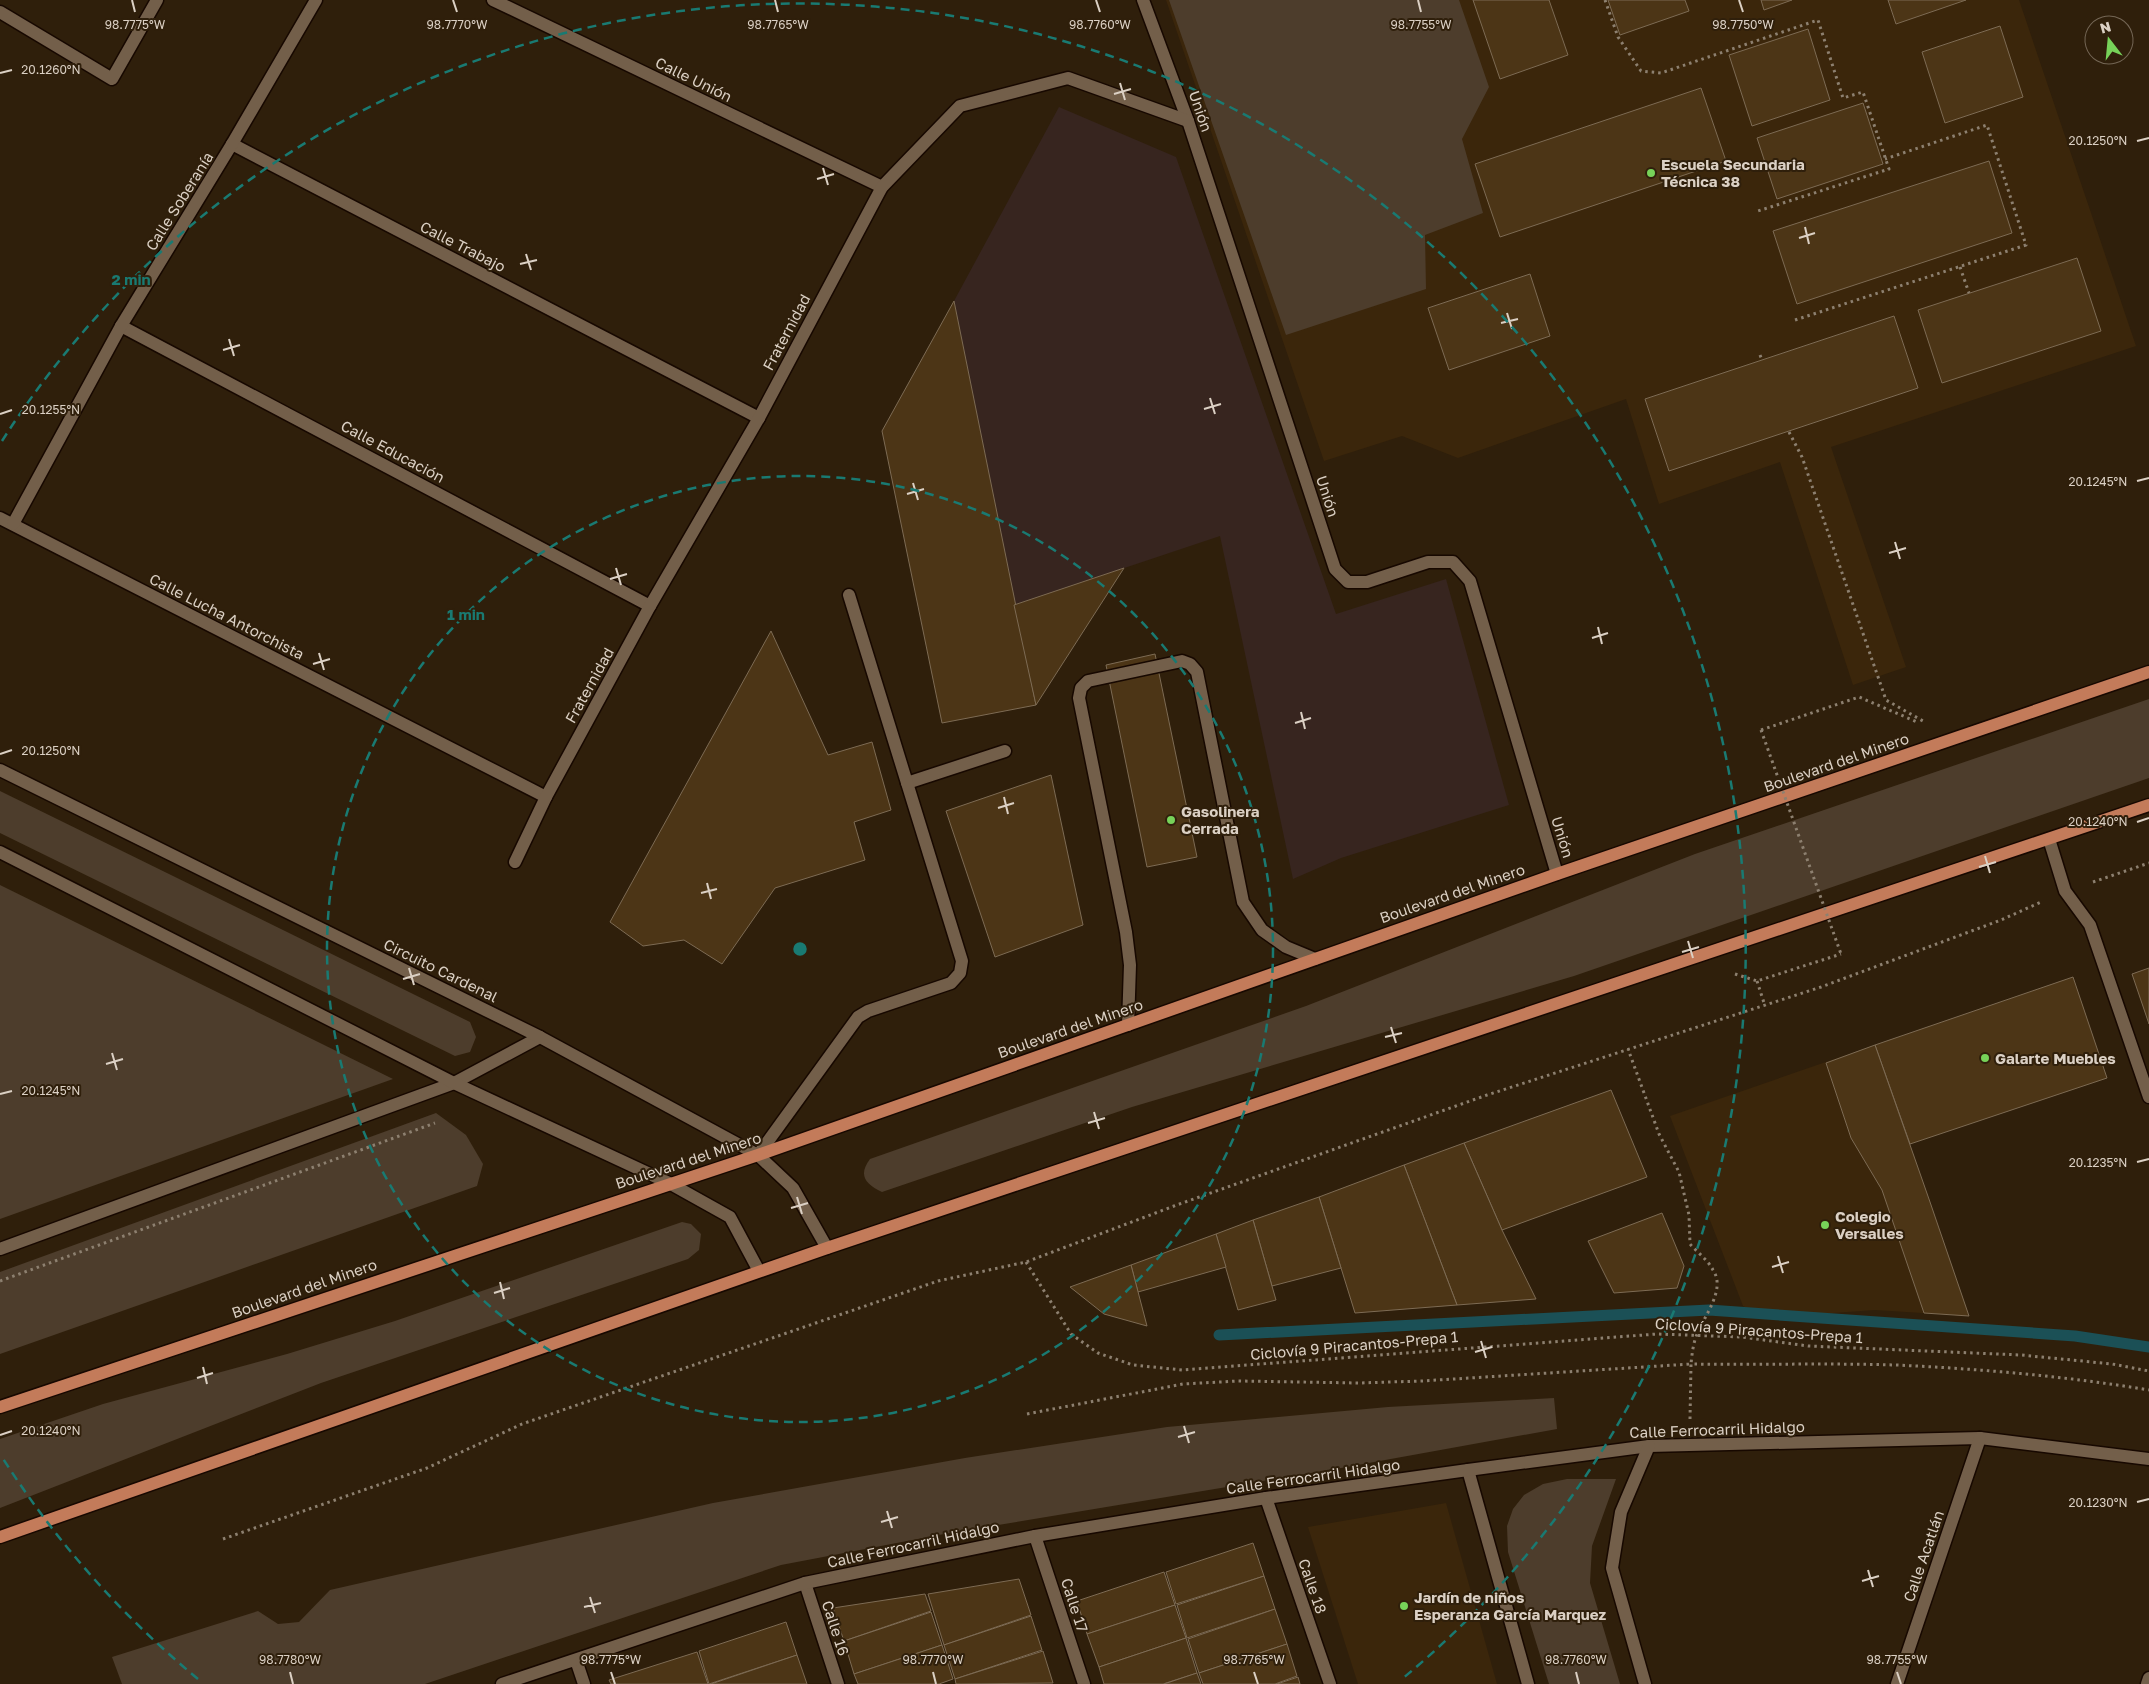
<svg xmlns="http://www.w3.org/2000/svg" width="2149" height="1684" viewBox="0 0 2149 1684" font-family="'Golos Text',sans-serif">
<style>
.built{fill:#3b260b}
.industrial{fill:#37251f}
.green{fill:#4d3d2c}
.lines{fill:none;stroke-linecap:round;stroke-linejoin:round}
.stream{stroke:#1b5056;stroke-width:11}
.building{fill:#4c3516;stroke:#7d6b54}
.service-casing{stroke:#170800;stroke-width:15}
.minor-casing{stroke:#170800;stroke-width:15}
.tertiary-casing{stroke:#170800;stroke-width:15}
.primary-casing{stroke:#170800;stroke-width:15}
.path{stroke:#8d8070;stroke-width:3;stroke-dasharray:2.5 4;stroke-linecap:butt}
.service{stroke:#735f4a;stroke-width:12}
.minor{stroke:#735f4a;stroke-width:12}
.tertiary{stroke:#735f4a;stroke-width:12}
.primary{stroke:#c37b5a;stroke-width:12}
.path-bridge{stroke:#8d8070;stroke-width:3;stroke-dasharray:2.5 4;stroke-linecap:butt}
.ticks{fill:none;stroke:#dbd0c4;stroke-width:2}
.ring{fill:none;stroke:#197a72;stroke-width:2.5;stroke-dasharray:9 6}
.poi-dot{fill:#77d259;stroke:#2f1f0b;stroke-width:2}
.labels{text-anchor:middle;dominant-baseline:central;stroke-width:4;stroke-linejoin:round;paint-order:stroke}
.street-label{font-size:15px;fill:#dbd0c4;stroke:#2f1f0b}
.poi-label{font-size:15px;font-weight:bold;fill:#dbd0c4;stroke:#2f1f0b;text-anchor:start}
.ticks-label{font-size:12px;text-anchor:middle;fill:#dbd0c4;stroke:#2f1f0b;stroke-width:4;stroke-linejoin:round;paint-order:stroke}
.centre{fill:#197a72;stroke:#2f1f0b;stroke-width:2.5}
.ring-label{font-size:15px;text-anchor:middle;font-weight:bold;fill:#197a72;stroke:#2f1f0b;stroke-width:4;stroke-linejoin:round;paint-order:stroke}
</style>
<rect width="100%" height="100%" fill="#2f1f0b"/>
<g class="built">
<polygon points="1166,0 2019,0 2136,346 1831,447 1906,667 1853,685 1780,462 1659,504 1626,399 1458,458 1402,436 1324,461"/>
<polygon points="1875,1045 1969,1316 1875,1310 1766,1318 1743,1306 1670,1116"/>
<polygon points="1446,1503 1497,1684 1358,1684 1308,1527"/>
</g>
<polygon class="industrial" points="1059,107 1176,157 1336,614 1446,579 1509,805 1341,858 1293,879 1220,536 1014,605 954,301"/>
<g class="green">
<polygon points="1169,0 1459,0 1489,87 1462,139 1483,213 1425,235 1426,289 1286,335"/>
<path d="M2149,699V778L1574,976L1132,1107L882,1192C865,1184 858,1175 870,1159L1306,1006L1695,854Z"/>
<polygon points="0,791 470,1022 476,1037 470,1052 455,1056 0,833"/>
<polygon points="0,885 393,1079 0,1219"/>
<polygon points="436,1113 466,1135 483,1164 477,1186 0,1354 0,1272"/>
<polygon points="682,1222 691,1224 701,1234 699,1250 688,1259 321,1383 0,1508 0,1439 103,1404 287,1354 395,1321"/>
<polygon points="1554,1398 1557,1429 1341,1468 944,1534 781,1565 425,1684 122,1684 112,1657 258,1611 278,1624 299,1622 330,1590 713,1503 965,1458 1167,1427 1388,1407"/>
<polygon points="1567,1479 1616,1479 1592,1546 1590,1583 1620,1684 1549,1684 1508,1552 1507,1526 1513,1509 1524,1495 1543,1484"/>
</g>
<g class="lines">
<polyline class="stream" points="1219,1335 1709,1310 2075,1336 2149,1347"/>
</g>
<g class="building">
<polygon points="1473,0 1549,0 1568,55 1500,79"/>
<polygon points="1608,0 1685,0 1689,11 1620,35"/>
<polygon points="1761,0 1792,0 1764,10"/>
<polygon points="1888,0 1966,0 1896,24"/>
<polygon points="2000,26 2023,97 1945,123 1922,52"/>
<polygon points="1808,29 1830,100 1752,126 1729,55"/>
<polygon points="1701,88 1726,161 1500,237 1475,164"/>
<polygon points="1863,103 1883,164 1777,199 1757,138"/>
<polygon points="1989,161 2012,233 1797,304 1773,231"/>
<polygon points="2077,258 2101,331 1942,383 1918,310"/>
<polygon points="1530,274 1550,336 1449,370 1428,308"/>
<polygon points="954,301 1036,705 942,723 882,431"/>
<polygon points="1894,316 1918,388 1669,471 1645,399"/>
<polygon points="1124,568 1036,705 1014,605"/>
<polygon points="771,631 828,755 872,742 891,810 854,822 865,860 775,888 722,964 684,940 643,946 610,922"/>
<polygon points="1155,654 1197,857 1147,867 1106,665"/>
<polygon points="1051,775 1083,925 995,957 946,811"/>
<polygon points="2149,968 2149,1024 2132,974"/>
<polygon points="2073,977 2107,1078 1910,1144 1875,1045"/>
<polygon points="1875,1045 1930,1202 1969,1316 1924,1313 1882,1190 1851,1138 1826,1063"/>
<polygon points="1611,1090 1647,1177 1502,1230 1464,1143"/>
<polygon points="1464,1143 1502,1230 1536,1299 1457,1305 1404,1165"/>
<polygon points="1404,1165 1457,1305 1355,1313 1319,1197"/>
<polygon points="1319,1197 1341,1268 1272,1286 1253,1220"/>
<polygon points="1662,1213 1684,1266 1677,1288 1614,1293 1588,1241"/>
<polygon points="1253,1220 1276,1300 1238,1310 1216,1234"/>
<polygon points="1216,1234 1226,1267 1138,1292 1131,1265"/>
<polygon points="1131,1265 1147,1326 1104,1314 1070,1287"/>
<polygon points="1253,1543 1264,1576 1176,1604 1166,1572"/>
<polygon points="1164,1572 1175,1605 1087,1634 1077,1601"/>
<polygon points="1264,1576 1275,1609 1187,1638 1177,1605"/>
<polygon points="1019,1579 1031,1615 944,1645 928,1594"/>
<polygon points="925,1594 931,1611 844,1641 833,1608"/>
<polygon points="1175,1605 1186,1638 1099,1667 1087,1634"/>
<polygon points="1275,1609 1287,1644 1199,1673 1188,1639"/>
<polygon points="931,1612 942,1645 854,1674 844,1641"/>
<polygon points="1031,1616 1042,1650 955,1679 944,1645"/>
<polygon points="786,1622 797,1655 709,1684 699,1651"/>
<polygon points="1186,1638 1197,1673 1163,1684 1104,1684 1099,1667"/>
<polygon points="1287,1644 1297,1676 1275,1684 1203,1684 1199,1673"/>
<polygon points="942,1645 953,1679 939,1684 858,1684 854,1674"/>
<polygon points="1043,1651 1053,1683 956,1684 955,1679"/>
<polygon points="697,1652 708,1684 611,1684 609,1680"/>
<polygon points="797,1655 807,1684 711,1684"/>
<polygon points="1197,1673 1201,1684 1164,1684"/>
<polygon points="1298,1677 1300,1684 1277,1684"/>
</g>
<g class="lines">
<g class="service-casing">
<g id="service">
<polyline points="907,783 1005,751"/>
<polyline points="2049,839 2065,891 2090,925 2149,1097"/>
<polyline points="1128,1025 1130,965 1126,932 1079,698 1081,688 1088,681 1182,661 1190,664 1197,672 1243,902 1262,930 1286,947 1315,959"/>
<polyline points="758,1155 858,1017 868,1011 951,983 960,973 962,961 849,595"/>
</g>
</g>
<g class="minor-casing">
<g id="minor">
<polyline points="493,0 882,187"/>
<polyline points="1143,0 1188,121 1335,569 1348,582 1367,582 1428,562 1453,562 1470,581 1557,874"/>
<polyline points="0,12 112,79 157,0"/>
<polyline points="232,144 759,418"/>
<polyline points="121,326 650,606"/>
<polyline points="0,518 546,797"/>
<polyline points="13,524 121,326 232,144 316,0"/>
<polyline points="515,862 546,797 650,606 759,418 882,187 960,106 1068,78 1188,121"/>
<polyline points="0,1249 454,1083 540,1037"/>
<polyline points="1468,1470 1528,1684"/>
<polyline points="1266,1498 1330,1684"/>
<polyline points="1035,1536 1084,1684"/>
<polyline points="805,1583 838,1684"/>
<polyline points="576,1660 584,1684"/>
<polyline points="502,1684 805,1583 1035,1536 1266,1498 1468,1470 1649,1446 1980,1438 2149,1459"/>
<polyline points="1645,1684 1612,1568 1621,1512 1649,1446"/>
<polyline points="1897,1684 1980,1438"/>
<polyline points="2147,1684 2149,1678"/>
</g>
</g>
<g class="tertiary-casing">
<g id="tertiary">
<polyline points="0,770 540,1037 758,1155 793,1188 827,1248"/>
<polyline points="0,852 454,1083 669,1183 730,1217 759,1271"/>
</g>
</g>
<g class="primary-casing">
<g id="primary">
<polyline points="0,1407 758,1155 1557,874 2149,672"/>
<polyline points="0,1537 827,1248 2149,805"/>
</g>
</g>
<g class="path">
<polyline points="1605,0 1618,37 1641,71 1661,73 1818,20 1843,98 1863,92 1889,169 1758,211"/>
<polyline points="1960,267 1969,293"/>
<polyline points="1795,320 2026,245 1987,125 1885,159"/>
<polyline points="1760,355 1762,360"/>
<polyline points="1789,432 1802,457 1886,700 1923,721"/>
<polyline points="1761,730 1859,697 1917,722"/>
<polyline points="2093,882 2149,863"/>
<polyline points="1735,974 1757,981 1841,954"/>
<polyline points="1757,981 1765,1006"/>
<polyline points="1026,1262 1071,1334 1098,1353 1133,1365 1182,1370 1657,1334 1742,1337 1808,1346 2021,1355 2112,1364 2149,1371"/>
<polyline points="0,1281 435,1123"/>
<path d="M1027,1414L1183,1384L1238,1381L1359,1383L1422,1381L1691,1364C1692,1354 1693,1344 1697,1334C1705,1315 1726,1289 1713,1270C1708,1260 1697,1252 1690,1244L1689,1215L1679,1172L1659,1134L1628,1049"/>
<path d="M1690,1419L1691,1364C1760,1365 1828,1363 1896,1365C1981,1369 2065,1376 2149,1390"/>
<polyline points="223,1539 427,1468 522,1424 938,1281 1026,1262 1174,1206 1487,1095 1821,987 2001,920 2041,902"/>
</g>
<use href="#service" class="service"/>
<use href="#minor" class="minor"/>
<use href="#tertiary" class="tertiary"/>
<use href="#primary" class="primary"/>
<polyline class="path-bridge" points="1761,730 1841,954"/>
</g>
<path class="ticks" d="M132,0L135,12M453,0L457,12M775,0L778,12M1096,0L1100,12M1418,0L1421,12M1739,0L1743,12M0,73L12,70M1120,83L1125,100M1114,94L1131,89M2137,141L2149,138M823,168L828,185M817,179L834,174M1805,227L1809,244M1799,238L1815,233M526,254L531,270M520,264L537,260M1507,313L1512,329M1501,323L1518,319M229,339L234,356M223,350L240,345M1210,398L1215,414M1204,409L1221,404M0,414L12,410M2137,481L2149,478M913,483L918,500M907,494L924,489M1895,542L1900,559M1889,553L1906,548M616,568L621,585M610,579L627,574M1598,627L1602,644M1592,638L1608,633M319,653L324,670M313,664L330,659M1301,712L1305,729M1295,723L1311,718M0,754L12,750M1004,797L1008,814M998,808L1014,803M2137,822L2149,818M1985,856L1990,873M1979,867L1996,862M707,883L711,899M701,893L717,889M1688,941L1693,958M1682,952L1699,947M409,968L414,985M403,979L420,974M1391,1027L1396,1043M1385,1037L1402,1033M112,1053L117,1070M106,1064L123,1059M0,1094L12,1091M1094,1112L1099,1129M1088,1123L1105,1118M2137,1162L2149,1159M797,1197L802,1214M791,1208L808,1203M1778,1256L1783,1273M1772,1267L1789,1262M500,1282L504,1299M494,1293L510,1288M1481,1341L1486,1358M1475,1352L1492,1347M203,1367L207,1384M197,1378L213,1373M1184,1426L1189,1443M0,1435L12,1431M1178,1437L1195,1432M2137,1502L2149,1499M887,1511L892,1528M881,1522L898,1517M1868,1570L1873,1587M1862,1581L1879,1576M590,1597L595,1613M584,1607L601,1603M290,1672L293,1684M611,1672L615,1684M933,1672L936,1684M1254,1672L1258,1684M1576,1672L1579,1684M1897,1672L1901,1684"/>
<g class="ring">
<circle cx="800" cy="949" r="473"/>
<path d="M198 1679A946 946 0 0 1 2 1457M2 441A946 946 0 1 1 1402 1679"/>
</g>
<g class="poi-dot">
<circle cx="1651" cy="173" r="5"/>
<circle cx="1171" cy="820" r="5"/>
<circle cx="1985" cy="1058" r="5"/>
<circle cx="1825" cy="1225" r="5"/>
<circle cx="1404" cy="1606" r="5"/>
</g>
<g class="labels">
<g class="street-label">
<text transform="translate(694 79) rotate(26)">Calle Unión</text>
<text transform="translate(1201 111) rotate(71)">Unión</text>
<text transform="translate(179 201) rotate(-58)">Calle Soberanía</text>
<text transform="translate(463 246) rotate(27)">Calle Trabajo</text>
<text transform="translate(786 332) rotate(-62)">Fraternidad</text>
<text transform="translate(393 451) rotate(28)">Calle Educación</text>
<text transform="translate(1328 496) rotate(72)">Unión</text>
<text transform="translate(227 616) rotate(27)">Calle Lucha Antorchista</text>
<text transform="translate(589 685) rotate(-61)">Fraternidad</text>
<text transform="translate(1836 762) rotate(-19)">Boulevard del Minero</text>
<text transform="translate(1563 837) rotate(73)">Unión</text>
<text transform="translate(1452 893) rotate(-19)">Boulevard del Minero</text>
<text transform="translate(441 970) rotate(26)">Circuito Cardenal</text>
<text transform="translate(1070 1028) rotate(-19)">Boulevard del Minero</text>
<text transform="translate(688 1160) rotate(-18)">Boulevard del Minero</text>
<text transform="translate(304 1288) rotate(-19)">Boulevard del Minero</text>
<text transform="translate(1759 1330) rotate(4)">Ciclovía 9 Piracantos-Prepa 1</text>
<text transform="translate(1354 1345) rotate(-5)">Ciclovía 9 Piracantos-Prepa 1</text>
<text transform="translate(1717 1429) rotate(-2)">Calle Ferrocarril Hidalgo</text>
<text transform="translate(1313 1476) rotate(-8)">Calle Ferrocarril Hidalgo</text>
<text transform="translate(913 1544) rotate(-12)">Calle Ferrocarril Hidalgo</text>
<text transform="translate(1923 1556) rotate(-71)">Calle Acatlán</text>
<text transform="translate(1313 1586) rotate(71)">Calle 18</text>
<text transform="translate(1075 1605) rotate(72)">Calle 17</text>
<text transform="translate(836 1628) rotate(72)">Calle 16</text>
</g>
<g class="poi-label">
<text x="1661" y="164">Escuela Secundaria<tspan x="1661" dy="17">Técnica 38</tspan></text>
<text x="1181" y="811">Gasolinera<tspan x="1181" dy="17">Cerrada</tspan></text>
<text x="1995" y="1058">Galarte Muebles</text>
<text x="1835" y="1216">Colegio<tspan x="1835" dy="17">Versalles</tspan></text>
<text x="1414" y="1597">Jardín de niños<tspan x="1414" dy="17">Esperanza García Marquez</tspan></text>
</g>
</g>
<g class="ticks-label">
<text x="135" y="29">98.7775°W</text>
<text x="457" y="29">98.7770°W</text>
<text x="778" y="29">98.7765°W</text>
<text x="1100" y="29">98.7760°W</text>
<text x="1421" y="29">98.7755°W</text>
<text x="1743" y="29">98.7750°W</text>
<text x="51" y="74">20.1260°N</text>
<text x="2098" y="145">20.1250°N</text>
<text x="51" y="414">20.1255°N</text>
<text x="2098" y="486">20.1245°N</text>
<text x="51" y="755">20.1250°N</text>
<text x="2098" y="826">20.1240°N</text>
<text x="51" y="1095">20.1245°N</text>
<text x="2098" y="1167">20.1235°N</text>
<text x="51" y="1435">20.1240°N</text>
<text x="2098" y="1507">20.1230°N</text>
<text x="290" y="1664">98.7780°W</text>
<text x="611" y="1664">98.7775°W</text>
<text x="933" y="1664">98.7770°W</text>
<text x="1254" y="1664">98.7765°W</text>
<text x="1576" y="1664">98.7760°W</text>
<text x="1897" y="1664">98.7755°W</text>
</g>
<circle cx="800" cy="949" r="8" class="centre"/>
<g class="ring-label">
<text x="131" y="285">2 min</text>
<text x="466" y="620">1 min</text>
</g>
<g transform="translate(2109 40) rotate(344)"><circle r="24" fill="#2f1f0b" stroke="#746655"/>
<path d="M0-4L9 19L0 12L-9 19Z" fill="#77d259"/>
<text y="-8" font-size="14" font-weight="bold" text-anchor="middle" fill="#dbd0c4">N</text>
</g>
</svg>
